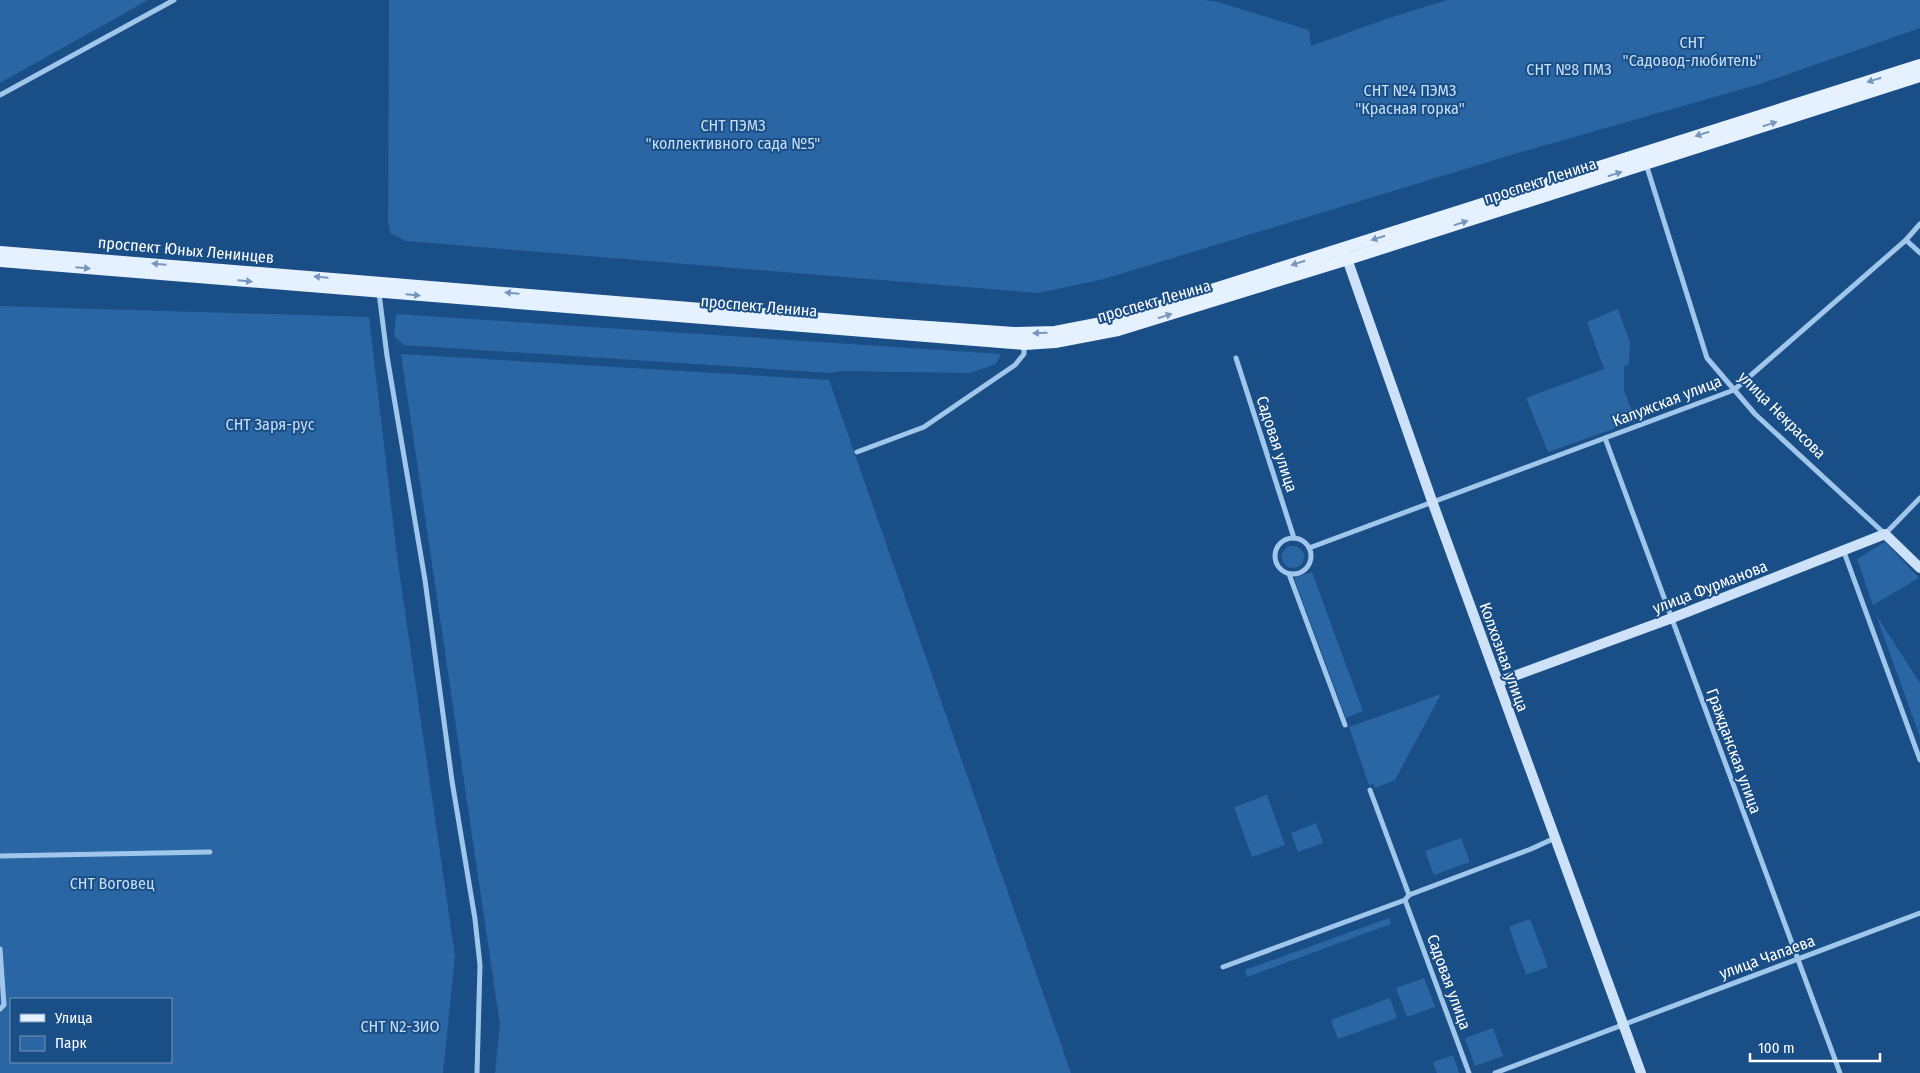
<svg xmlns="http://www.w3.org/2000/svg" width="1920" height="1073" viewBox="0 0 1920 1073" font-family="'Fira Sans Condensed',sans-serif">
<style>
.green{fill:#2a66a3;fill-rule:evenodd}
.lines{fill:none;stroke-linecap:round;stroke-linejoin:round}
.street{stroke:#a1c6ec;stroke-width:5}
.secondary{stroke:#cde2f9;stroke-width:10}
.primary{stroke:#e6f1ff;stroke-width:12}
.oneway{fill:#7697bc}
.labels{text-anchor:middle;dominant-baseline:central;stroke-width:4;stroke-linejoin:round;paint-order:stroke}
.park-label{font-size:16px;fill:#c6dff9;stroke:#1a4e86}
.street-label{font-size:16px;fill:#fff;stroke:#1a4e86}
</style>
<rect width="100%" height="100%" fill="#1a4e86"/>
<g class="green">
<polygon points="0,0 148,0 0,83"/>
<polygon points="389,0 1204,0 1218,2 1309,30 1311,46 1386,19 1447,0 1920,0 1920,28 1760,84 1521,152 1104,279 1038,293 406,241 390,233 388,221"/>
<path d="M0,306L369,317L397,556L455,956L443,1073H0ZM11,999H171V1062H11Z"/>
<polygon points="1618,309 1630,342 1629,364 1624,367 1624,391 1636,421 1548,452 1526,398 1604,369 1587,322"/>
<polygon points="396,314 1001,354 996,364 970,373 843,371 831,373 404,345 394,336"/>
<polygon points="401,354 829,380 1071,1073 495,1073 500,1025"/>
<polygon points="1885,542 1919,578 1873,605 1857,559"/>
<circle cx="1293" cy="557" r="11"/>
<polygon points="1312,572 1363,711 1346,718 1294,578"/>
<polygon points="1876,615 1920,683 1920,737"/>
<polygon points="1441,694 1395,780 1375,788 1373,784 1369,785 1349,727"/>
<polygon points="1267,795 1285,845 1252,857 1234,807"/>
<polygon points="1316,823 1323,843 1298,852 1291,833"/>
<polygon points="1461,838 1470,862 1434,875 1425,851"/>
<polygon points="1389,918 1391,924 1247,977 1245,970"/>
<polygon points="1530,919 1548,967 1526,975 1509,927"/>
<polygon points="1424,978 1435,1007 1407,1017 1396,988"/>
<polygon points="1390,998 1397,1018 1338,1039 1331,1020"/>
<polygon points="1493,1028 1503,1056 1475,1066 1465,1038"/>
<polygon points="1453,1055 1459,1073 1437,1073 1433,1062"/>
</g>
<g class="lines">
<g class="street">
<polyline points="0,95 174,0"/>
<polyline points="1646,164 1707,358 1755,414 1885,534 1920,498"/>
<polyline points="1906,240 1920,253"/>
<polyline points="379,293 387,356 425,580 452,781 475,919 480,965 477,1073"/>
<polyline points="1236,358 1294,538"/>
<polyline points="1605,438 1840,1073"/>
<polyline points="857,452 924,427 1015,365 1024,354 1024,345"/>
<circle cx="1293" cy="556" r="18"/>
<polyline points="1309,548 1734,390 1906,240 1920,224"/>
<polyline points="1844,552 1920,760"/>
<polyline points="1289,574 1345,725"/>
<polyline points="1370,790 1409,895"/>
<polyline points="0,856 210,852"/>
<polyline points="1405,900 1469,1073"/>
<polyline points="0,949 4,1005 0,1009"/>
<polyline points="1223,967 1405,900 1409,895 1531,849 1555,838"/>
<polyline points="1495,1073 1920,913"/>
</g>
<g class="secondary">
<polyline points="1345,253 1432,501 1641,1073"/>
<polyline points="1498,682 1672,618 1885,534 1920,568"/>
</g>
<g class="primary">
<polyline points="0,252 886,324 1014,333 1055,332 1117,320 1920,65"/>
<polyline points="0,261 1025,344 1055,342 1118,330 1348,259 1920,76"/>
</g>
</g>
<defs><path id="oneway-solid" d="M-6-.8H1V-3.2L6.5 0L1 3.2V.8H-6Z" transform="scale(1.25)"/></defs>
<g class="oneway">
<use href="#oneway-solid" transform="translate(1874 80) rotate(162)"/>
<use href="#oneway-solid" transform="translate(1770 124) rotate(-18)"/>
<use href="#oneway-solid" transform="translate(1702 134) rotate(162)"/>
<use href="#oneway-solid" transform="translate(1615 174) rotate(-18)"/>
<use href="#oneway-solid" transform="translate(1461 223) rotate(-18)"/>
<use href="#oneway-solid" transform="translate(1378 238) rotate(162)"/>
<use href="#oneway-solid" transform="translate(1298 263) rotate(162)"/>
<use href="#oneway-solid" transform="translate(159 264) rotate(-175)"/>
<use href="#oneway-solid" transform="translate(83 268) rotate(5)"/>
<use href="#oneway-solid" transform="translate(321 277) rotate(-175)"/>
<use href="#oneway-solid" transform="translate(245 281) rotate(5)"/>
<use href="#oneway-solid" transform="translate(512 293) rotate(-175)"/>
<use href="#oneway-solid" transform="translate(413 295) rotate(5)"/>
<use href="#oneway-solid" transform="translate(1165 316) rotate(-17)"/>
<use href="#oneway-solid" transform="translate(1040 333) rotate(179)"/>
</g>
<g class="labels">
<g class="park-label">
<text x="1692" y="42">СНТ<tspan x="1692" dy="18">"Садовод-любитель"</tspan></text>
<text x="1569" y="69">СНТ №8 ПМЗ</text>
<text x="1410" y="90">СНТ №4 ПЭМЗ<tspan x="1410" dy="18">"Красная горка"</tspan></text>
<text x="733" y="125">СНТ ПЭМЗ<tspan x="733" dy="18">"коллективного сада №5"</tspan></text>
<text x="270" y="424">СНТ Заря-рус</text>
<text x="112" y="883">СНТ Воговец</text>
<text x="400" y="1026">СНТ N2-ЗИО</text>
</g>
<g class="street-label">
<text transform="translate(1540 181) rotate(-18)">проспект Ленина</text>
<text transform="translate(186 250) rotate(5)">проспект Юных Ленинцев</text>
<text transform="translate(1154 301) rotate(-16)">проспект Ленина</text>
<text transform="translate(759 306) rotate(5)">проспект Ленина</text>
<text transform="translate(1667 401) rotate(-21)">Калужская улица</text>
<text transform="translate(1782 415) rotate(45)">улица Некрасова</text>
<text transform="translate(1277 444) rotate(72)">Садовая улица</text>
<text transform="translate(1710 587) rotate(-21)">улица Фурманова</text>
<text transform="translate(1504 657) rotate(70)">Колхозная улица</text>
<text transform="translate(1734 751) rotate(70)">Гражданская улица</text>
<text transform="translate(1767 957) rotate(-20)">улица Чапаева</text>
<text transform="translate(1449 982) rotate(70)">Садовая улица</text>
</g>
</g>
<rect x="10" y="998" width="162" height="65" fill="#1a4e86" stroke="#7695b6"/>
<rect x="20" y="1014" width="25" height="8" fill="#e6f1ff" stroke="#7695b6"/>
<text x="55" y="1023" font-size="15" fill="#ffffff">Улица</text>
<rect x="20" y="1036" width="25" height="15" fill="#2a66a3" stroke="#7695b6"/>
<text x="55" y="1048" font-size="15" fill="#ffffff">Парк</text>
<path d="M1750 1053v8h130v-8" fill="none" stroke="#ffffff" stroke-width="2.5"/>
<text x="1758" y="1053" font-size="15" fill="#ffffff" stroke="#1a4e86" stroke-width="4" paint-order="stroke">100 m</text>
</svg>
